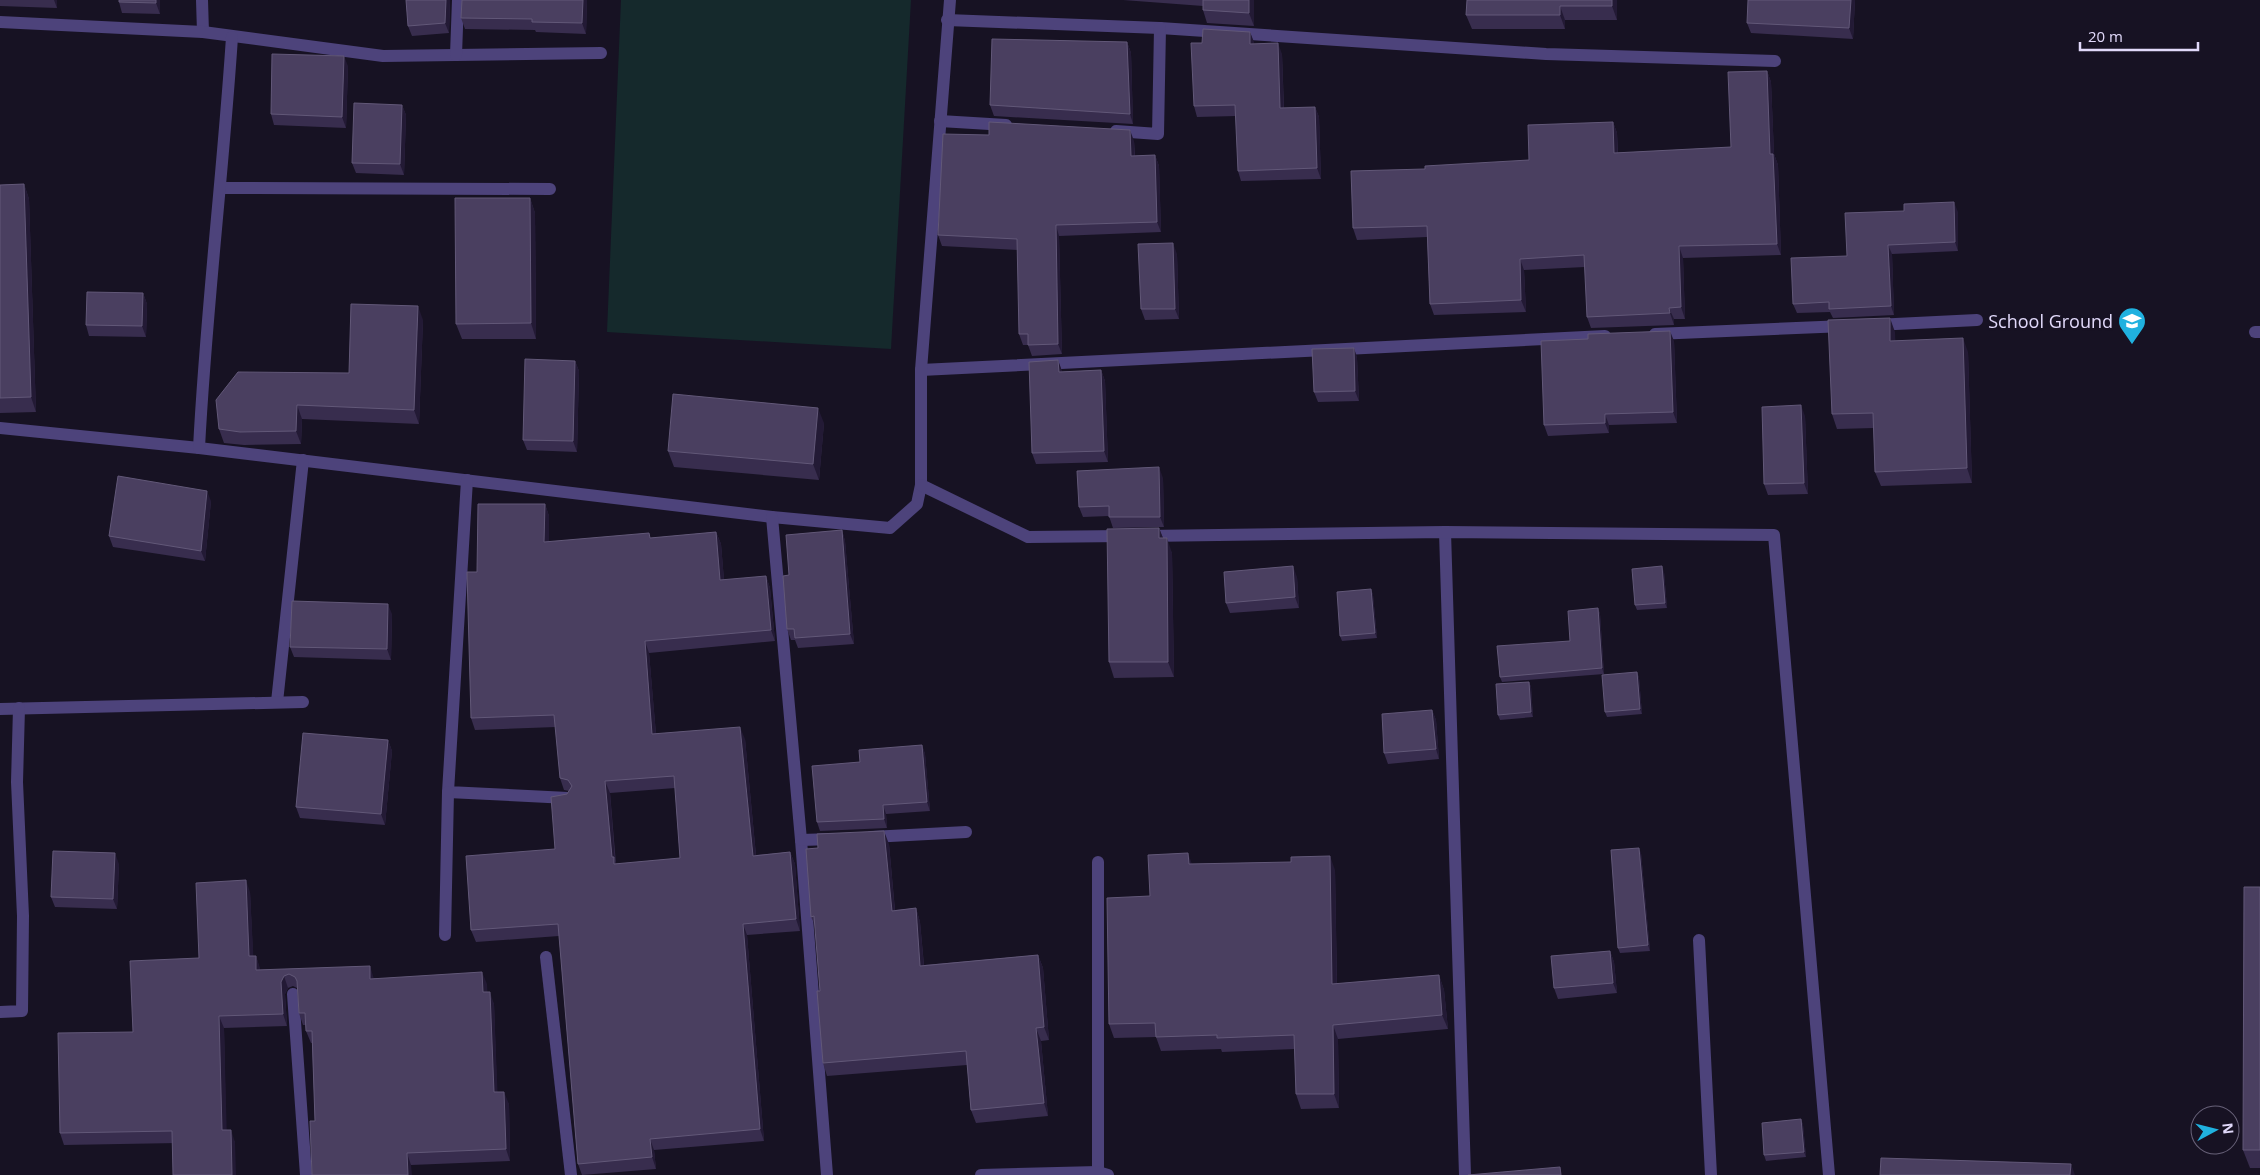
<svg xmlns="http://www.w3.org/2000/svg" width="2260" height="1175" viewBox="0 0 2260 1175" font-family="'Open Sans',sans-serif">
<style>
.green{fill:#15292c}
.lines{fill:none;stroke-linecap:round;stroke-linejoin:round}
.minor{stroke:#4d437b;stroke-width:12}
.wall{fill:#382d4e;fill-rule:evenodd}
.shaded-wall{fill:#231a35}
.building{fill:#4a3f60;stroke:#625878;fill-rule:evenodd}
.labels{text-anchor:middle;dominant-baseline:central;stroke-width:4.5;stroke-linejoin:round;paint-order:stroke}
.poi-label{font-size:18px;fill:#e1d9fa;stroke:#171223;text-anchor:end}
</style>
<rect width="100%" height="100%" fill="#171223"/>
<polygon class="green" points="621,0 911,0 891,349 607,332"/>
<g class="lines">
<g class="minor">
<polyline points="202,0 203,32"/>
<polyline points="947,20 1160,28 1546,54 1775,61"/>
<polyline points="0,22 203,32 383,56 601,53"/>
<polyline points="456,55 458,0"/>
<polyline points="940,121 1006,125"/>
<polyline points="1116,131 1158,134 1160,28"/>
<polyline points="220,188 550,189"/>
<polyline points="1875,325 1977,320"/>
<polyline points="2255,332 2260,332"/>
<polyline points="1655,334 1845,326"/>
<polyline points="921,370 1605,336"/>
<polyline points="0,428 199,448 772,517 890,528 917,504 921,485 921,370 950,0"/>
<path d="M199,448C206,311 223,174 232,37"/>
<polyline points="467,480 448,792 568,798"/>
<polyline points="921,485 1028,537 1124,536"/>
<polyline points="772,517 801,840 827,1175"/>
<polyline points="1445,532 1465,1175"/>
<polyline points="1146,536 1445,532 1774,535 1829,1175"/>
<polyline points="277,702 303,460"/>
<polyline points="0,709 303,702"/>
<polyline points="871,837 966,832"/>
<polyline points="801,840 833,839"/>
<polyline points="1098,862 1098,1172"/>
<polyline points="445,935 448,792"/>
<polyline points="1699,940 1711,1175"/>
<polyline points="546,957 571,1175"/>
<polyline points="293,994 306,1175"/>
<polyline points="0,1012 22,1011 23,916 17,782 19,708"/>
<polyline points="981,1175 1098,1172 1108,1175"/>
</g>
</g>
<g class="wall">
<polygon points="0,0 57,0 57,8 0,6"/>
<polygon points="160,0 160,14 122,13 119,2"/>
<polygon points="406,0 450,0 449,33 412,36 408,26"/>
<polygon points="462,0 587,0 586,34 536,32 535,30 465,29 461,18"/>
<polygon points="1123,0 1254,0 1254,26 1207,23 1203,10 1203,6"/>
<polygon points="1467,0 1617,0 1617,20 1565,20 1565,29 1472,29 1466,15"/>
<polygon points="1855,0 1853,39 1751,33 1747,23"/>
<polygon points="1250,32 1254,44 1282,54 1284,108 1315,107 1319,117 1321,179 1241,181 1238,171 1236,116 1197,117 1194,106 1202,43"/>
<polygon points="1127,42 1131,53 1133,124 994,116 990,105"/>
<polygon points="348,66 346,128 274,125 271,114"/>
<polygon points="1767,71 1771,82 1774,154 1778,165 1781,255 1683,258 1685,319 1674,319 1674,325 1591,328 1587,317 1585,267 1524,270 1526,312 1434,315 1430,304 1427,237 1357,240 1353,228 1425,169 1529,160 1613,122 1617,133 1618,153 1731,147"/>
<polygon points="402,105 406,115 404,175 356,173 352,163"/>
<polygon points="1134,141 1135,156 1155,155 1159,166 1161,232 1059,236 1062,354 1032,356 1028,345 1023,345 1019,334 1018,250 942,246 938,235"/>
<polygon points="24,184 29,199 36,412 0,413 0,185"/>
<polygon points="530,198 535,213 536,339 462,339 456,324"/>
<polygon points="1958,212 1958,251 1892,254 1894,315 1833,318 1830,312 1797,313 1793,304 1847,256"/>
<polygon points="1177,254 1179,319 1145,320 1141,309"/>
<polygon points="143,293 147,304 146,337 89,336 86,325"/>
<polygon points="423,320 419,424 302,419 301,444 244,445 224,443 219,429 349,373"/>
<polygon points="1895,332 1895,341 1968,352 1972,483 1881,486 1875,472 1874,428 1837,429 1832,414"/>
<polygon points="1588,339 1674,341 1677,423 1609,425 1609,433 1548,436 1544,425"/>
<polygon points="1354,348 1357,358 1359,401 1318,402 1314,392"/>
<polygon points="1058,360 1062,372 1101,370 1105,381 1108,462 1036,464 1032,453"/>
<polygon points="575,361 579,371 577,452 527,450 523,440"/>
<polygon points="1805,416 1808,494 1768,495 1764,484"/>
<polygon points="824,423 819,480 674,467 668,451"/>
<polygon points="1163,478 1164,527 1113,528 1109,516 1083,517 1079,507"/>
<polygon points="211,501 205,561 113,547 109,536"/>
<path d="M545,504L549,516V542L651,538L716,532L721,544L724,580L766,576L770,588L775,641L649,653L656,734L745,739L756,855L790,852L795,864L800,931L747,935L764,1141L654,1150L656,1169L582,1175L578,1164L559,936L476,942L471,930L555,849L567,794L569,791L564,790L560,778L556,727L475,730L471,718L477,572ZM675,788L680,858L616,864L610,793Z"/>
<polygon points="1159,528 1163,538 1172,553 1174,677 1114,678 1109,662"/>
<polygon points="842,530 845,541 854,644 798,648 795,640 791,640 787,629 789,575"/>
<polygon points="1664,572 1667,608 1637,610 1635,605"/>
<polygon points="1297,577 1299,608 1230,613 1226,603"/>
<polygon points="1371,589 1373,595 1377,638 1342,641 1340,636"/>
<polygon points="1598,608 1600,614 1604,674 1502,682 1500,677 1570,641"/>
<polygon points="392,614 391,660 294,657 290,647"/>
<polygon points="1637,672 1639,678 1642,714 1607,717 1605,712"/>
<polygon points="1529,682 1531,687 1533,717 1500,720 1498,715"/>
<polygon points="1432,710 1436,720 1439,759 1388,764 1384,753"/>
<polygon points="388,740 392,751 385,825 300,818 296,807"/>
<polygon points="922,745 925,754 930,811 886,814 887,828 820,831 817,822 860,762"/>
<polygon points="889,844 895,910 916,908 920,922 924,965 1038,955 1043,968 1049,1040 1041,1041 1048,1116 976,1123 971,1110 967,1065 827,1076 823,1063 820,991 815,925 811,917"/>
<polygon points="1641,853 1650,951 1620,953 1618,948"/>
<polygon points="119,864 117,909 55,907 51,897"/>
<polygon points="1192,864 1335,870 1337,984 1439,975 1444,990 1448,1029 1338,1039 1339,1108 1301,1109 1296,1094 1295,1049 1222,1052 1221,1049 1161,1051 1156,1037 1114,1038 1109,1024 1150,896"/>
<polygon points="2260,887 2260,1168 2250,1168 2243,1150"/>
<polygon points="250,892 253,956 256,956 260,970 374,978 487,984 487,992 494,1004 497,1092 509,1104 510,1161 411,1165 315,1121 312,1043 311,1043 306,1031 306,1025 303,1025 299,1013 297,988 293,986 288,988 285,994 287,1026 224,1028 226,1130 235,1142 64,1145 60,1133 133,1032 199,958"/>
<polygon points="1610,951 1614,962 1617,993 1558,999 1554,988"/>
<polygon points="1801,1119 1803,1125 1806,1157 1766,1161 1764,1155"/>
</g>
<g class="shaded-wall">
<polygon points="54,0 57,0 57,8"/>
<polygon points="156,0 160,0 160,14 156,3"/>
<polygon points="446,0 450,0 449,33 445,23"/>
<polygon points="583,0 587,0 586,34 582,23"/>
<polygon points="1249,0 1254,0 1254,26 1249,13"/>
<polygon points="1612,0 1617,0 1617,20 1612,6"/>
<polygon points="1851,0 1855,0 1853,39 1849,28"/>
<polygon points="1560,6 1565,20 1565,29 1560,15"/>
<polygon points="1250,32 1254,42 1254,55 1250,44"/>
<polygon points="1127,42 1131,53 1133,124 1130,114"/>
<polygon points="1278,43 1282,54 1284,119 1280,108"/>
<polygon points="344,56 348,66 346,128 342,117"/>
<polygon points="1767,71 1771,82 1774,154 1778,165 1781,255 1777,244 1770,154"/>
<polygon points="402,105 406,115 404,175 400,164"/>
<polygon points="1315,107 1319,117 1321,179 1317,168"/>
<polygon points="1613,122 1617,133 1618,164 1614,153"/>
<polygon points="1130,130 1134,141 1135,167 1131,156"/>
<polygon points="1155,155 1159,166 1161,232 1157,222"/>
<polygon points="24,184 29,199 36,412 31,397"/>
<polygon points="530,198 535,213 536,339 531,323"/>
<polygon points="1954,202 1958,212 1958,251 1955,242"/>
<polygon points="1056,225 1059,236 1062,354 1058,344"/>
<polygon points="1173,243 1177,254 1179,319 1175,309"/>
<polygon points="1888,245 1892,254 1894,315 1891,306"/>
<polygon points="1679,246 1683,258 1685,319 1681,307"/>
<polygon points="1520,259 1524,270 1526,312 1521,300"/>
<polygon points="143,293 147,304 146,337 142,326"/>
<polygon points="418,306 423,320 419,424 414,410"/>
<polygon points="1669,308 1674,319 1674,325 1670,313"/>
<polygon points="1890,318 1895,332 1896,355 1890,341"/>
<polygon points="1670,331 1674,341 1677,423 1673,412"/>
<polygon points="1963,338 1968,352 1972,483 1967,468"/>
<polygon points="1354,348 1357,358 1359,401 1355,391"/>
<polygon points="1058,360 1062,371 1062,383 1059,372"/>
<polygon points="575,361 579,371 577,452 573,441"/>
<polygon points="1101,370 1105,381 1108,462 1104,451"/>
<polygon points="297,405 302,419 301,444 296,431"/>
<polygon points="1801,405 1805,416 1808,494 1804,483"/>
<polygon points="818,408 824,423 819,480 813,464"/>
<polygon points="1605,414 1609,425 1609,433 1605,423"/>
<polygon points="1159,467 1163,478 1164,527 1160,517"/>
<polygon points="207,491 211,501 205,561 201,551"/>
<polygon points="545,504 549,516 549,554 544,542"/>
<polygon points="1159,528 1165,543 1159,538"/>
<polygon points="842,530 845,541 854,644 850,634"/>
<polygon points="716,532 721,544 725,592 720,580"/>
<polygon points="1167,538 1172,553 1174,677 1168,662"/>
<polygon points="1293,566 1297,577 1299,608 1295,597"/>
<polygon points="1662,566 1664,572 1667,608 1665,603"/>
<polygon points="766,576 770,588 775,641 771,630"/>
<polygon points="1371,589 1373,595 1377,638 1375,633"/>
<polygon points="388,604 392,614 391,660 387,649"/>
<polygon points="1598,608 1600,614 1604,674 1602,668"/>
<polygon points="645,641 649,653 657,746 652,734"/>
<polygon points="1637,672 1639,678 1642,714 1640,709"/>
<polygon points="1529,682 1531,687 1533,717 1531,712"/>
<polygon points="1432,710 1436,720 1439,759 1436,749"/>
<polygon points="740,727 745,739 757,867 753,856"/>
<polygon points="388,740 392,751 385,825 381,814"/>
<polygon points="922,745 925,754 930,811 927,802"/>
<polygon points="605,781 610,793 615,861 618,869 618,876 612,857"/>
<polygon points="883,805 886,814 887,828 884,819"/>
<polygon points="884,831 889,844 896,924 892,911"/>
<polygon points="1639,848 1641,853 1650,951 1648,945"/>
<polygon points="790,852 795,864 800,931 796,919"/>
<polygon points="115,853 119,864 117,909 113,899"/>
<polygon points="1188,853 1193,867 1189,864"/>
<polygon points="1330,856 1335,870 1337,998 1332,984"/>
<polygon points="246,880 250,892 254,968 249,956"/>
<polygon points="916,908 920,922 925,979 920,966"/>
<polygon points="743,924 747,935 764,1141 760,1129"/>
<polygon points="1610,951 1614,962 1617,993 1613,983"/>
<polygon points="1038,955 1043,968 1049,1040 1044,1027"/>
<polygon points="256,956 260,968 261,982 256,970"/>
<polygon points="370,966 374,979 370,979"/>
<polygon points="482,972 487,984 488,1004 483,992"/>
<polygon points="1439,975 1444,990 1448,1029 1442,1015"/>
<polygon points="284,976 288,988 285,994 287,1026 283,1014 281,982"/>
<polygon points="490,992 494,1004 498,1104 494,1092"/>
<polygon points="219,1016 224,1028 227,1142 222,1130"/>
<polygon points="1333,1025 1338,1039 1339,1108 1334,1094"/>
<polygon points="1036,1028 1041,1041 1048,1116 1044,1103"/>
<polygon points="504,1092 509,1104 510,1161 506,1149"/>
<polygon points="1801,1119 1803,1125 1806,1157 1804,1152"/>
<polygon points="231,1130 235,1142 236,1175 232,1175"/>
<polygon points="650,1139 654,1150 656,1169 652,1157"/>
<polygon points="407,1153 411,1165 412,1175 408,1175"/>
<polygon points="2071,1164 2075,1175 2070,1175"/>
</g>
<g class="building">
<polygon points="119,0 156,0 156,3 119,2"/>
<polygon points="406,0 446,0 445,23 408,26"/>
<polygon points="462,0 583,0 582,23 532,22 532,19 461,18"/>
<polygon points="1203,0 1249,0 1249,13 1203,10"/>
<polygon points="1467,0 1612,0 1612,6 1560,6 1560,15 1466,15"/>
<polygon points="1748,0 1851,0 1849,28 1747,23"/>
<polygon points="1203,29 1250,32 1250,44 1278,43 1280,108 1315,107 1317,168 1238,171 1235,105 1194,106 1191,43 1202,43"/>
<polygon points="992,39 1127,42 1130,114 990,105"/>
<polygon points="272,54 344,56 342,117 271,114"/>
<polygon points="1767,71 1770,154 1773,154 1777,244 1679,246 1681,307 1669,308 1670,313 1587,317 1584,255 1520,259 1521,300 1430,304 1427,226 1353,228 1351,171 1425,169 1425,166 1529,160 1528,125 1613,122 1614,153 1731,147 1728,72"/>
<polygon points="354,103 402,105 400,164 352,163"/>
<polygon points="989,122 1130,130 1131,156 1155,155 1157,222 1056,225 1058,344 1028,345 1028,334 1019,334 1017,239 938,235 943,134 989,135"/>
<polygon points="24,184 31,397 0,398 0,185"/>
<polygon points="455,198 530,198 531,323 456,324"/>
<polygon points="1954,202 1955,242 1888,245 1891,306 1829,309 1829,302 1793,304 1791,258 1847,256 1845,213 1904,211 1904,204"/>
<polygon points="1173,243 1175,309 1141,309 1138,244"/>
<polygon points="87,292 143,293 142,326 86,325"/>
<polygon points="351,304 418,306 414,410 297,405 296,431 240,432 219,429 216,400 238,372 349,373"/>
<polygon points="1890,318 1890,341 1963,338 1967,468 1875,472 1873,413 1832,414 1828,320"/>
<polygon points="1670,331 1673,412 1605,414 1605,423 1544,425 1541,341 1588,339 1588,334"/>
<polygon points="1354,348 1355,391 1314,392 1312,349"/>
<polygon points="525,359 575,361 573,441 523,440"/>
<polygon points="1058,360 1059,372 1101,370 1104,451 1032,453 1029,362"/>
<polygon points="673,394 818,408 813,464 668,451"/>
<polygon points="1801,405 1804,483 1764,484 1762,407"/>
<polygon points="1159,467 1160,517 1109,517 1109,506 1079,507 1077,471"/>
<polygon points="118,476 207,491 201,551 109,536"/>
<path d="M478,504H545L544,542L649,533L650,538L716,532L720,580L766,576L771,630L645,641L652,734L740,727L753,856L790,852L796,919L743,924L760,1129L650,1139L652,1157L578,1164L558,924L471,930L466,856L555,849L551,797L567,794L572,786L568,780L560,778L554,715L471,718L467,572H477ZM674,776L680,858L614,864V857H612L605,781Z"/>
<polygon points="1159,528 1159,538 1167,538 1168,662 1109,662 1107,529"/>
<polygon points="842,530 850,634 795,638 794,629 787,629 783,576 789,575 786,535"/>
<polygon points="1293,566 1295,597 1226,603 1224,572"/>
<polygon points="1662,566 1665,603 1635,605 1632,569"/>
<polygon points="1371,589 1375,633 1340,636 1337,592"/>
<polygon points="292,601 388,604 387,649 290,647"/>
<polygon points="1598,608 1602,668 1500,677 1497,646 1570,641 1568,611"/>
<polygon points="1637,672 1640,709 1605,712 1602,675"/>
<polygon points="1529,682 1531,712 1498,715 1496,684"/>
<polygon points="1432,710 1436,749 1384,753 1382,714"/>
<polygon points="303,733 388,740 381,814 296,807"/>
<polygon points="922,745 927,802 883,805 884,819 817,822 812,766 860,762 859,750"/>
<polygon points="884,831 892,911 916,908 920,966 1038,955 1044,1027 1036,1028 1044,1103 971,1110 966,1051 823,1063 817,991 820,991 814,916 811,917 806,849 818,848 817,834"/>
<polygon points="1639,848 1648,945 1618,948 1611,850"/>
<polygon points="53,851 115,853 113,899 51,897"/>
<polygon points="1188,853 1189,864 1291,862 1291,857 1330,856 1332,984 1439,975 1442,1015 1333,1025 1334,1094 1296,1094 1294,1035 1217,1038 1217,1035 1156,1037 1155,1023 1109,1024 1107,898 1150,896 1148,855"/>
<polygon points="246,880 249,956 256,956 256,970 370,966 370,979 482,972 483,992 490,992 494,1092 504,1092 506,1149 407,1153 408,1175 312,1175 310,1121 315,1121 312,1031 306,1031 305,1013 299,1013 297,981 295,977 289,974 284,976 281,982 283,1014 219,1016 222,1130 231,1130 232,1175 173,1175 172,1131 60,1133 58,1033 133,1032 130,961 199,958 196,883"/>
<polygon points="2244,887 2260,887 2260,1150 2243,1150"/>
<polygon points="1610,951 1613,983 1554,988 1551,956"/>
<polygon points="1801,1119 1804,1152 1764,1155 1762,1123"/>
<polygon points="1881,1158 2071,1164 2070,1175 1880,1175"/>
<polygon points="1560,1167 1561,1175 1468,1175"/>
</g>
<defs>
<g id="school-pin" transform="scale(1.4375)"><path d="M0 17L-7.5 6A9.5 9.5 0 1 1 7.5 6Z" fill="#20b1df" stroke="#171223"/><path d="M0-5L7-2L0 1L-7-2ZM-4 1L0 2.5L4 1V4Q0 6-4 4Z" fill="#fff"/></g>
</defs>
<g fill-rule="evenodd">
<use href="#school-pin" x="2132" y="321"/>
</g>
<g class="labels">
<g class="poi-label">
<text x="2113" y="321">School Ground</text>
</g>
</g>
<g transform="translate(2215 1130) rotate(83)"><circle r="24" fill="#171223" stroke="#686279"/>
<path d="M0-4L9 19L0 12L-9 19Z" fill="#20b1df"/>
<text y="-8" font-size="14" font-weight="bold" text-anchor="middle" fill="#e1d9fa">N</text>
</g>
<path d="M2080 42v8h118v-8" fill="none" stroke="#e1d9fa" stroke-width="2.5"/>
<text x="2088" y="42" font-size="15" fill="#e1d9fa" stroke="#171223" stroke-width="4" paint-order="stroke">20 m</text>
</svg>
